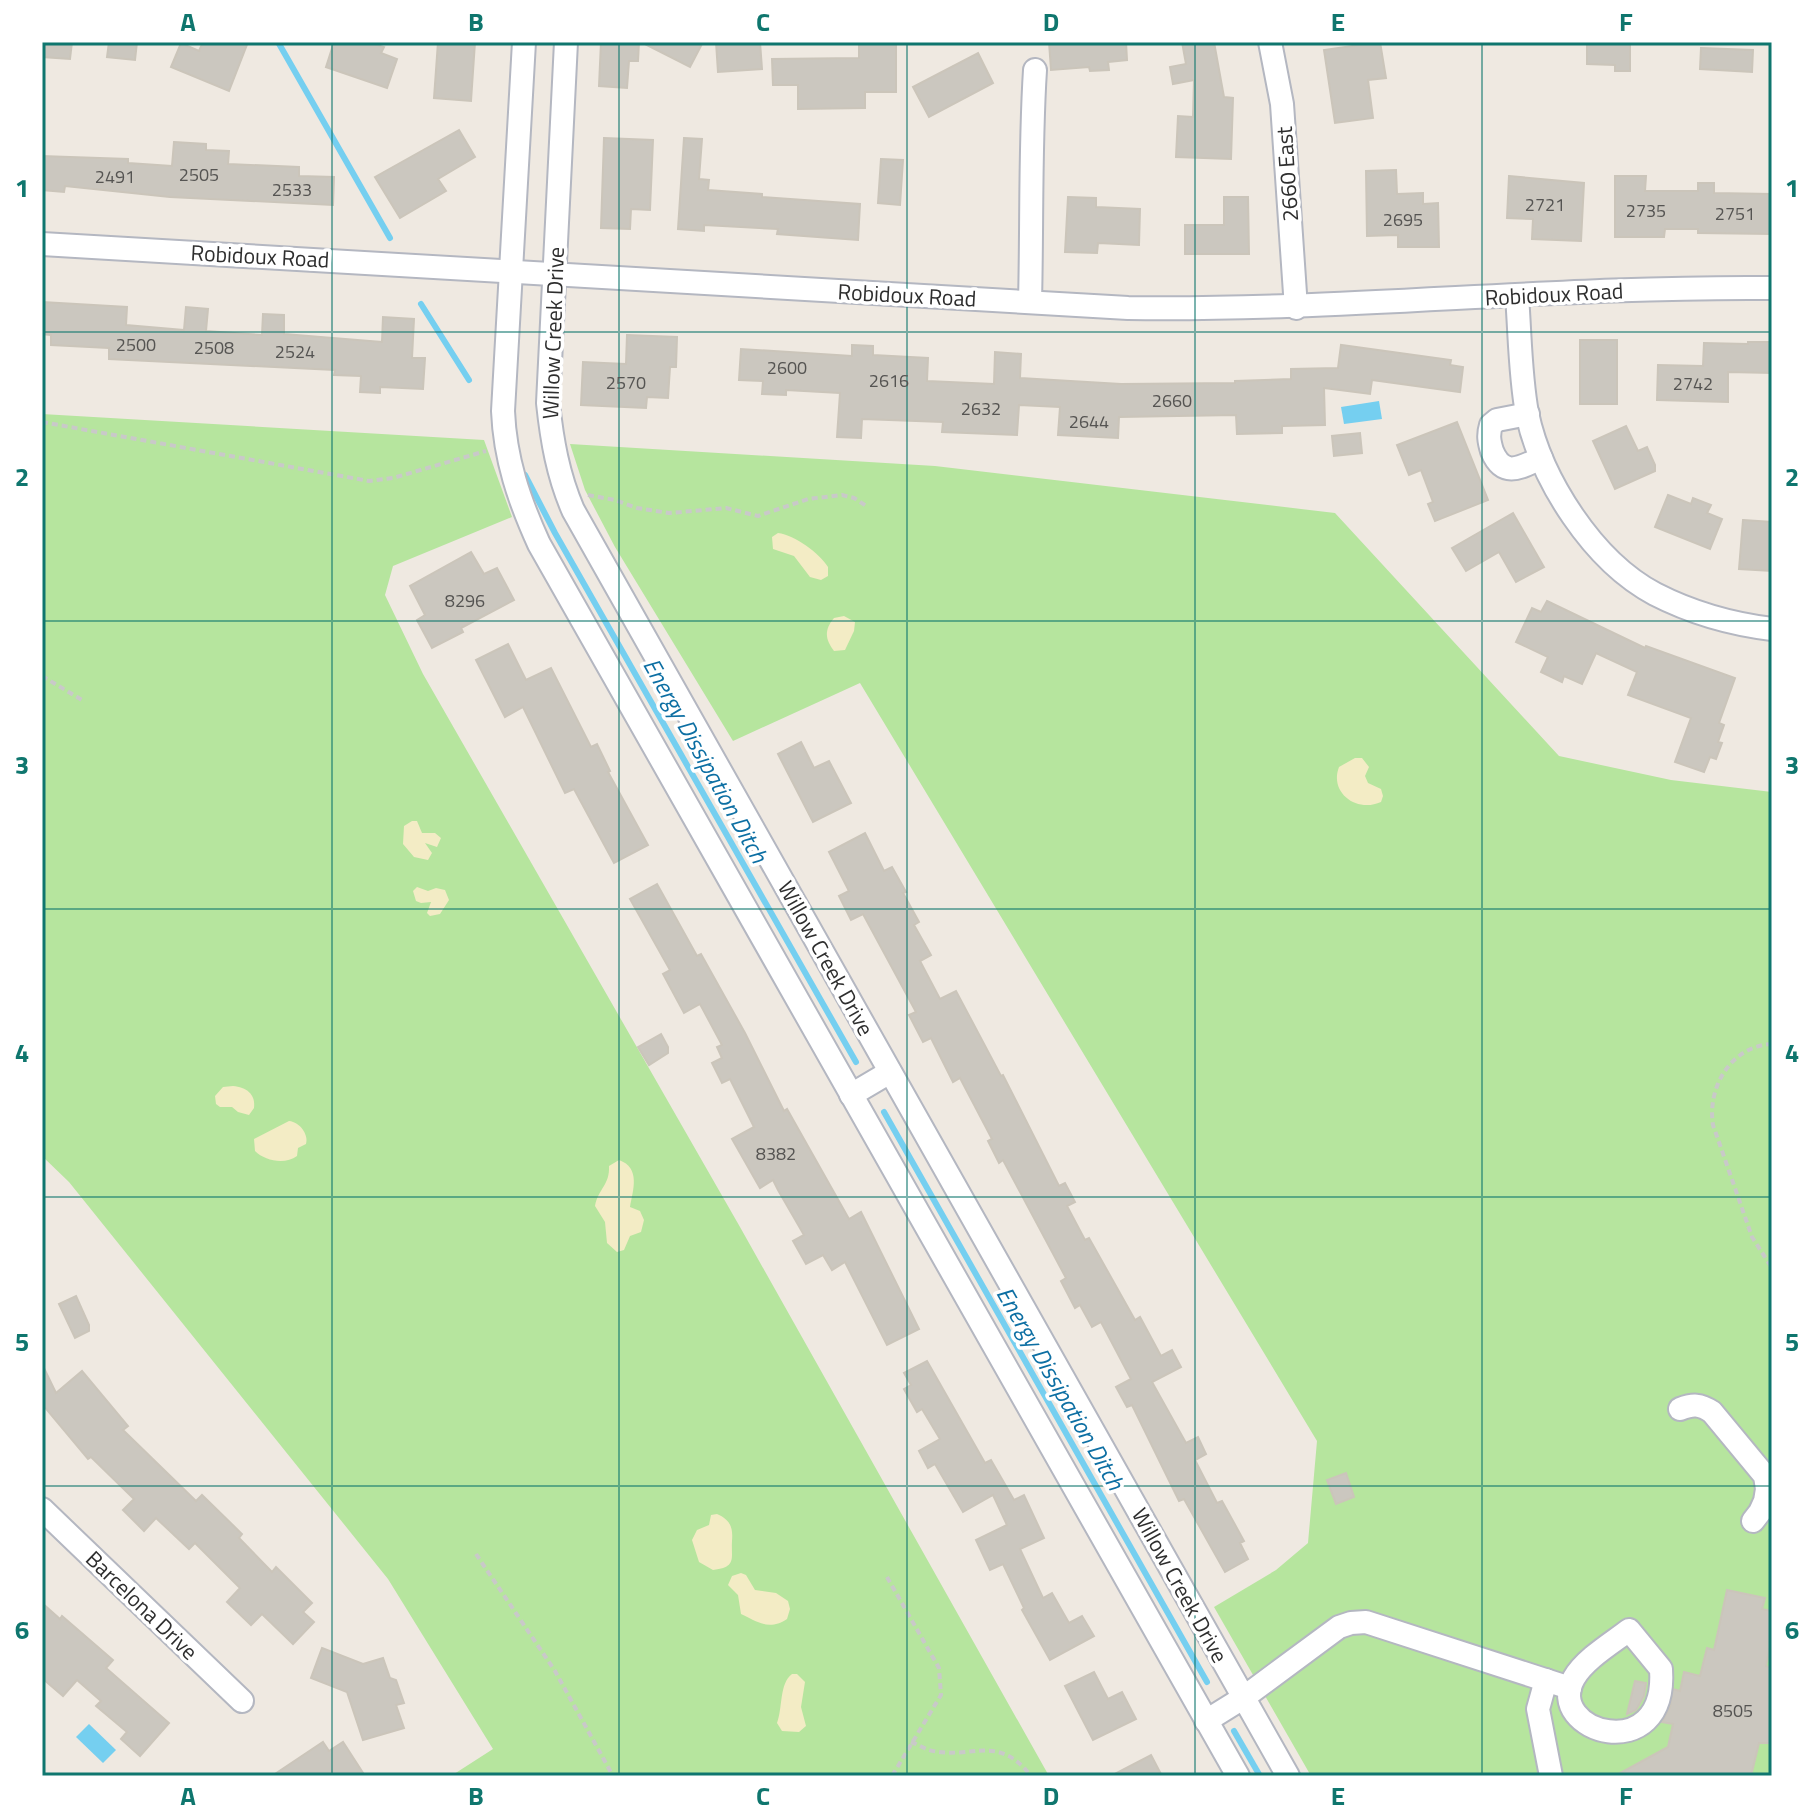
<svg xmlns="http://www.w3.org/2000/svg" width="1814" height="1818" viewBox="0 0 1814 1818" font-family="'Titillium Web',sans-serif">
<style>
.green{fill:#b6e59e}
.sand{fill:#f3ecc5}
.water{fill:#75cff0}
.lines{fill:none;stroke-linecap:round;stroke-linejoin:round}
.stream{stroke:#75cff0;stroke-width:6}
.building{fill:#cbc7bf;stroke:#cbc5ba;stroke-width:2}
.minor-casing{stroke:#b4b7c1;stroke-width:26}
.path{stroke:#c9c9c9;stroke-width:4;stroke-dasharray:6 4;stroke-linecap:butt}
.minor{stroke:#fff;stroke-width:22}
.grid{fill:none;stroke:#0f766e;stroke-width:2;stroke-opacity:0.55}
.labels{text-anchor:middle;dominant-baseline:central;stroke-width:7;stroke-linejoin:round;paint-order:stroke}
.number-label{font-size:18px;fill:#555452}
.street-label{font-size:22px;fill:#2e2e2e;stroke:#fff}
.water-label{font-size:24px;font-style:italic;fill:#0d6fa3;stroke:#fff}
.neatline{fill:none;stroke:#0f766e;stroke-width:3}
.grid-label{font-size:26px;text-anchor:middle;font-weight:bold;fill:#0f766e}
</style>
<rect width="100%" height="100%" fill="#efe9e1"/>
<g class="green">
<polygon points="42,414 484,440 512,517 393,566 385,595 423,674 740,1227 1049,1776 451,1776 493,1749 388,1579 69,1182 42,1156"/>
<polygon points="570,444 935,466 1335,513 1559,756 1671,780 1772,792 1772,1776 1311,1776 1214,1607 1276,1570 1308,1543 1317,1441 860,683 733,741 615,547 585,490"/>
</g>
<g class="sand">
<path d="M778,533C795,535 819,553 828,567V576L821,580L810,577L794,556L773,549L772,537Z"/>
<path d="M844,616L855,622L854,631L845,650L834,651C825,639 824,630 834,618Z"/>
<path d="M1355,758H1362L1369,767L1365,776L1368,783L1381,789L1383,796L1381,802C1357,813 1329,793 1339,767Z"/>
<polygon points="417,821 422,833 435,833 441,838 437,847 425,843 432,853 428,860 414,857 403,844 404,826 412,821"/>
<polygon points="417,887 428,891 436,888 445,890 449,900 440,914 430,916 427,913 431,902 421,903 416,901 413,891"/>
<path d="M233,1086C246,1087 256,1094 254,1108L249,1115L238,1112L232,1107H220L216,1104L215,1096L223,1087Z"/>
<path d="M289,1121C300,1122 309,1135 306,1144L298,1148L297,1156C285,1165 265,1161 255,1151L254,1139Z"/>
<path d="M619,1160C641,1168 633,1190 630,1207L640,1211L644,1220L641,1232L630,1236L624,1250L617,1252L607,1243L605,1222L595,1206C598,1189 610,1185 609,1166Z"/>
<path d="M717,1514C731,1520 733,1528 732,1541C731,1559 737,1567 713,1570L699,1562L692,1540L697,1530L709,1525L711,1515Z"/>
<path d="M741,1573L746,1575L755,1590L776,1593L788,1601L790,1609L787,1619C769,1631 758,1622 741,1614L738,1595L728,1585L732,1576Z"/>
<path d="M792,1674H797L805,1682L801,1707L806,1726L799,1732L782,1731L777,1723C783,1707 779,1684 792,1674Z"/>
</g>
<g class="water">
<polygon points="1379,401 1382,419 1344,424 1341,407"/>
<polygon points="89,1724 116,1750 103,1763 76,1737"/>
</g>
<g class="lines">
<g class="stream">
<polyline points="278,42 390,238"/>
<polyline points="421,304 469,380"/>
<polyline points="525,475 555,533 856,1062"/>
<polyline points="884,1112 1207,1682"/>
<polyline points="1234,1731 1260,1776"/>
</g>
</g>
<g class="building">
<polygon points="42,42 72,42 70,59 42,57"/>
<polygon points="109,42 137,42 135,60 107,57"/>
<polygon points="203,42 248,42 229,91 171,67 181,43 199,51"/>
<polygon points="334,42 368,42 384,47 381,53 397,59 387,88 326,67"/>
<polygon points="438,42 475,42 471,101 434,98"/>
<polygon points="601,42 639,42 638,61 629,61 627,88 599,86"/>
<polygon points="641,42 703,42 690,67"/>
<polygon points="716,42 760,42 762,69 718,72"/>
<polygon points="859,42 896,42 896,92 865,92 865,108 798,109 798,85 773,85 772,59 859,58"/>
<polygon points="1049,42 1126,42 1127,60 1108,62 1109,70 1090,71 1089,67 1051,70"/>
<polygon points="1182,42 1214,42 1224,97 1233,98 1231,159 1176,157 1178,116 1193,117 1194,80 1173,84 1170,67 1186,64"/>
<polygon points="1380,42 1386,78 1368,80 1373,118 1335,123 1324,50"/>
<polygon points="1587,42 1630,42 1630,71 1615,71 1615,65 1587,64"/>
<polygon points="1701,48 1753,50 1752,72 1700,69"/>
<polygon points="978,53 993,83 929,117 913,87"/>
<polygon points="459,130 475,157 438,179 446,191 400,218 375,177"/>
<polygon points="604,138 653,140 650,210 631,209 630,229 601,228"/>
<polygon points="684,138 702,139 699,179 709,180 708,190 762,194 762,197 860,204 858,240 777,234 778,229 704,225 704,231 678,229"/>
<polygon points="174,142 206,144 206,150 229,151 228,164 299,167 299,176 334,177 333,205 170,197 65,186 64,192 42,190 42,156 128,159 128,163 172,166"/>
<polygon points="881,159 903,160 900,205 878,203"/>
<polygon points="1396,170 1397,194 1423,193 1423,204 1438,203 1439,247 1398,247 1398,235 1367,236 1366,171"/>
<polygon points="1509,176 1584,183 1581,241 1532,239 1533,219 1507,218"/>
<polygon points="1615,176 1646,176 1645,191 1698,191 1698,183 1714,183 1714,193 1772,194 1772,234 1698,233 1698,229 1665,229 1664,237 1615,237"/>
<polygon points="1068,197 1096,198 1096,207 1140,209 1139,245 1098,243 1097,253 1065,252"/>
<polygon points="1224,197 1248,197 1249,254 1185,254 1185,225 1224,225"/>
<polygon points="42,302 127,307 126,325 184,330 186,307 208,309 206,331 262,335 263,314 284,315 284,334 382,342 383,317 414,319 412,358 425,358 423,389 380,387 380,393 360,392 361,376 334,375 335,370 109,359 109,348 51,345 51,335 42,334"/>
<polygon points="627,335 677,337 676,367 670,367 668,398 647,397 646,408 581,405 583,362 626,364"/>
<rect x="1580" y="340" width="37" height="64"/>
<polygon points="1748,342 1772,342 1772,373 1728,372 1728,402 1657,400 1658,365 1703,366 1704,343 1748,344"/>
<polygon points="852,345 873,346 873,355 928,358 927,381 994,384 995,352 1021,354 1020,378 1121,384 1235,383 1235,381 1291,379 1291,369 1338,368 1341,345 1451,360 1450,365 1463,367 1460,392 1372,380 1370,394 1324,388 1325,425 1282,426 1282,433 1237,434 1236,415 1119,417 1118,438 1058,435 1060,407 1019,405 1017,435 942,432 943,422 862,419 861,438 837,437 840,393 786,390 786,395 762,394 763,381 739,380 741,349 852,356"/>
<polygon points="1457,422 1488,500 1435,521 1428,504 1433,502 1421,470 1409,475 1397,445"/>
<polygon points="1626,426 1638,451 1647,447 1655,465 1655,471 1615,489 1593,441"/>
<polygon points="1360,433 1362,453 1334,456 1332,436"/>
<polygon points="1668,495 1691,504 1693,498 1711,505 1707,513 1722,519 1710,549 1655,527"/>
<polygon points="1513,513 1544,567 1516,582 1499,552 1466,571 1452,548"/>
<polygon points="1743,520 1772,522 1772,571 1739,569"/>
<polygon points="471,552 484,574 497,568 514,600 461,628 463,632 432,648 417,620 425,615 410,586"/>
<polygon points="1547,601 1645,648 1646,646 1735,678 1719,723 1724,725 1718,742 1722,743 1716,759 1710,757 1704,772 1675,762 1691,718 1628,695 1637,672 1596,653 1582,684 1564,676 1562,682 1541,672 1548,657 1516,642 1532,608 1541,612"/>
<polygon points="508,644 526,680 551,668 591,747 597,744 610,771 608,772 648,845 614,863 574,789 565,793 523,707 505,717 476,660"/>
<polygon points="801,742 814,768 829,761 851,803 813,822 778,754"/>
<polygon points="865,833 884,871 892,867 906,892 903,893 919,922 914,925 931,955 920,961 940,999 956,991 1001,1076 1003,1075 1059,1186 1065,1183 1075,1202 1067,1206 1085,1240 1089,1238 1135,1320 1140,1317 1161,1356 1172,1350 1181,1367 1152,1382 1186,1443 1198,1437 1206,1454 1195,1460 1217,1503 1222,1501 1244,1541 1240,1543 1248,1559 1225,1572 1184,1499 1179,1501 1132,1405 1127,1407 1116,1387 1131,1379 1101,1322 1092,1327 1080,1305 1075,1308 1061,1281 1066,1278 1003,1160 999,1163 988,1141 992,1139 960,1078 953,1082 931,1038 923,1042 909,1015 916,1012 863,914 851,920 839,896 849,891 829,852"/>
<polygon points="657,884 697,956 701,954 745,1033 784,1111 787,1109 849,1219 861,1212 919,1329 887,1345 845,1262 832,1270 823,1255 806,1264 793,1241 804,1235 778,1190 773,1180 760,1188 732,1139 754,1127 730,1079 722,1083 712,1063 722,1058 717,1047 722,1045 700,1004 684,1013 663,974 670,970 630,899"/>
<polygon points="661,1034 668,1047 668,1053 649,1065 638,1047"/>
<polygon points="76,1296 89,1325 89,1331 75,1338 59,1304"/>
<polygon points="927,1361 985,1463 991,1460 1014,1500 1024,1495 1044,1538 1020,1549 1043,1598 1052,1593 1069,1623 1082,1616 1094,1636 1050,1660 1022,1610 1024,1608 1003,1564 990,1570 976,1540 1007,1525 993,1495 963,1512 935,1464 928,1468 919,1451 940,1439 922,1409 917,1412 904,1389 911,1385 904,1373"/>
<polygon points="42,1364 56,1393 82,1371 128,1426 123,1430 196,1501 202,1495 242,1534 239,1538 272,1572 276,1567 312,1603 303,1612 314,1622 293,1644 262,1614 251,1625 227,1602 240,1588 195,1543 189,1549 156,1518 144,1531 123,1510 134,1499 91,1457 88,1459 42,1404"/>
<polygon points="1346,1473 1354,1497 1336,1504 1327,1480"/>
<polygon points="1727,1590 1765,1598 1762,1609 1772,1611 1772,1637 1766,1666 1772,1668 1772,1743 1759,1743 1751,1776 1615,1776 1668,1747 1673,1724 1662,1722 1670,1707 1673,1689 1680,1691 1684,1672 1700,1676 1707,1648 1714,1650"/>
<polygon points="42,1603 60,1619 62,1616 113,1660 106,1668 169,1723 140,1756 121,1739 127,1732 96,1706 101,1701 77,1680 63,1696 42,1678"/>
<polygon points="322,1648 363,1664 383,1658 390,1678 396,1680 404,1703 396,1705 404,1728 363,1740 347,1692 311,1678"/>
<polygon points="1094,1672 1108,1699 1122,1692 1136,1719 1093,1740 1065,1686"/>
<polygon points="1635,1681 1646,1683 1644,1696 1636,1710 1627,1714"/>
<polygon points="323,1742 329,1751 343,1742 365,1776 272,1776"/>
<polygon points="1151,1755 1162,1776 1111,1776"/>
</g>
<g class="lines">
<g class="minor-casing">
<g id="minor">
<path d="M524,42L503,411C505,459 519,500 539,544L1238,1776"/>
<path d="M566,42L548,403C552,441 558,475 573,510L1288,1776"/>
<polyline points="1270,42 1282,104 1296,308"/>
<path d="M42,244L1128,308C1343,311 1557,286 1772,288"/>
<path d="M1517,296C1520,335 1520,375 1527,413C1541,480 1593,561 1655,594C1692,613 1731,624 1772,629"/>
<path d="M1030,302C1032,224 1030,147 1035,70"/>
<path d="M1528,414L1497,420L1491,425C1488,435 1489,441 1492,451C1503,478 1520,468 1541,458"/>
<polyline points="851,1095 890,1072"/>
<path d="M1680,1409C1693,1404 1700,1404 1712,1412L1765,1476L1767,1489L1765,1501L1760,1512L1753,1521"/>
<polyline points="42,1509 242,1701"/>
<path d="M1629,1630L1661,1669C1668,1769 1543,1732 1574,1678C1585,1659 1612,1643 1629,1630Z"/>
<polyline points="1546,1680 1538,1709 1551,1776"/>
<polyline points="1206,1721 1243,1698 1339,1627 1351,1623 1366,1622 1570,1688"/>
</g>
</g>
<g class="path">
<polyline points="42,422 369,481 393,478 486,451"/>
<polyline points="588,495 615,500 637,508 669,513 726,508 758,516 808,499 842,495 854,498 868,507"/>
<polyline points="42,676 82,700"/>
<path d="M1772,1044C1731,1046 1707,1087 1713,1125L1752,1237L1772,1268"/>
<polyline points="476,1554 555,1671 613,1776"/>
<polyline points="887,1577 939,1668 941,1695 892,1776"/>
<path d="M911,1742C917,1744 923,1748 929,1750C970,1761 997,1732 1031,1776"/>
</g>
<use href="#minor" class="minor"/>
</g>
<path class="grid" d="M332,42V1776M619,42V1776M907,42V1776M1195,42V1776M1482,42V1776M42,332H1772M42,621H1772M42,909H1772M42,1197H1772M42,1486H1772"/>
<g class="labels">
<g class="number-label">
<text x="199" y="174">2505</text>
<text x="115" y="176">2491</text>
<text x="292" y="189">2533</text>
<text x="1545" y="204">2721</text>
<text x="1646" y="210">2735</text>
<text x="1735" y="213">2751</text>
<text x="1403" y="219">2695</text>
<text x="136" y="344">2500</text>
<text x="214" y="347">2508</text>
<text x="295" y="351">2524</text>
<text x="787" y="367">2600</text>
<text x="889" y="380">2616</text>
<text x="626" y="382">2570</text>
<text x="1693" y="383">2742</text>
<text x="1172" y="400">2660</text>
<text x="981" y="408">2632</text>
<text x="1089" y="421">2644</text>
<text x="465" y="600">8296</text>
<text x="776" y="1153">8382</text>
<text x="1733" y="1710">8505</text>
</g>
<g class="street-label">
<text transform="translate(1287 174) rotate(-94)">2660 East</text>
<text transform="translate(260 256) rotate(3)">Robidoux Road</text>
<text transform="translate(1554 294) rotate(-3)">Robidoux Road</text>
<text transform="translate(907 295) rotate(3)">Robidoux Road</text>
<text transform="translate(553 333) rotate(-88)">Willow Creek Drive</text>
<text transform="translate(826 958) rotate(61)">Willow Creek Drive</text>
<text transform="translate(1180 1585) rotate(61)">Willow Creek Drive</text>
<text transform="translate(142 1605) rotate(44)">Barcelona Drive</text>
</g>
<g class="water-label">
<text transform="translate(706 760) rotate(61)">Energy Dissipation Ditch</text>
<text transform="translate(1061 1388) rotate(60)">Energy Dissipation Ditch</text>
</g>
</g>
<rect width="1814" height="1818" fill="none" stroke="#ffffff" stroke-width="88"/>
<rect x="44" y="44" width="1726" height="1730" class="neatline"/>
<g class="grid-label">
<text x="188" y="31">A</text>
<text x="476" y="31">B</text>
<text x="763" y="31">C</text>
<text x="1051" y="31">D</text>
<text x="1338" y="31">E</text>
<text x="1626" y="31">F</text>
<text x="22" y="197">1</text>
<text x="1792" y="197">1</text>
<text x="22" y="486">2</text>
<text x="1792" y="486">2</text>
<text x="22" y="774">3</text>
<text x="1792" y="774">3</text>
<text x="22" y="1062">4</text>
<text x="1792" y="1062">4</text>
<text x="22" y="1351">5</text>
<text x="1792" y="1351">5</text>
<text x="22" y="1639">6</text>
<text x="1792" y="1639">6</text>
<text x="188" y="1805">A</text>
<text x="476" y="1805">B</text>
<text x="763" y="1805">C</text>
<text x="1051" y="1805">D</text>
<text x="1338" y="1805">E</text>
<text x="1626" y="1805">F</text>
</g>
</svg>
